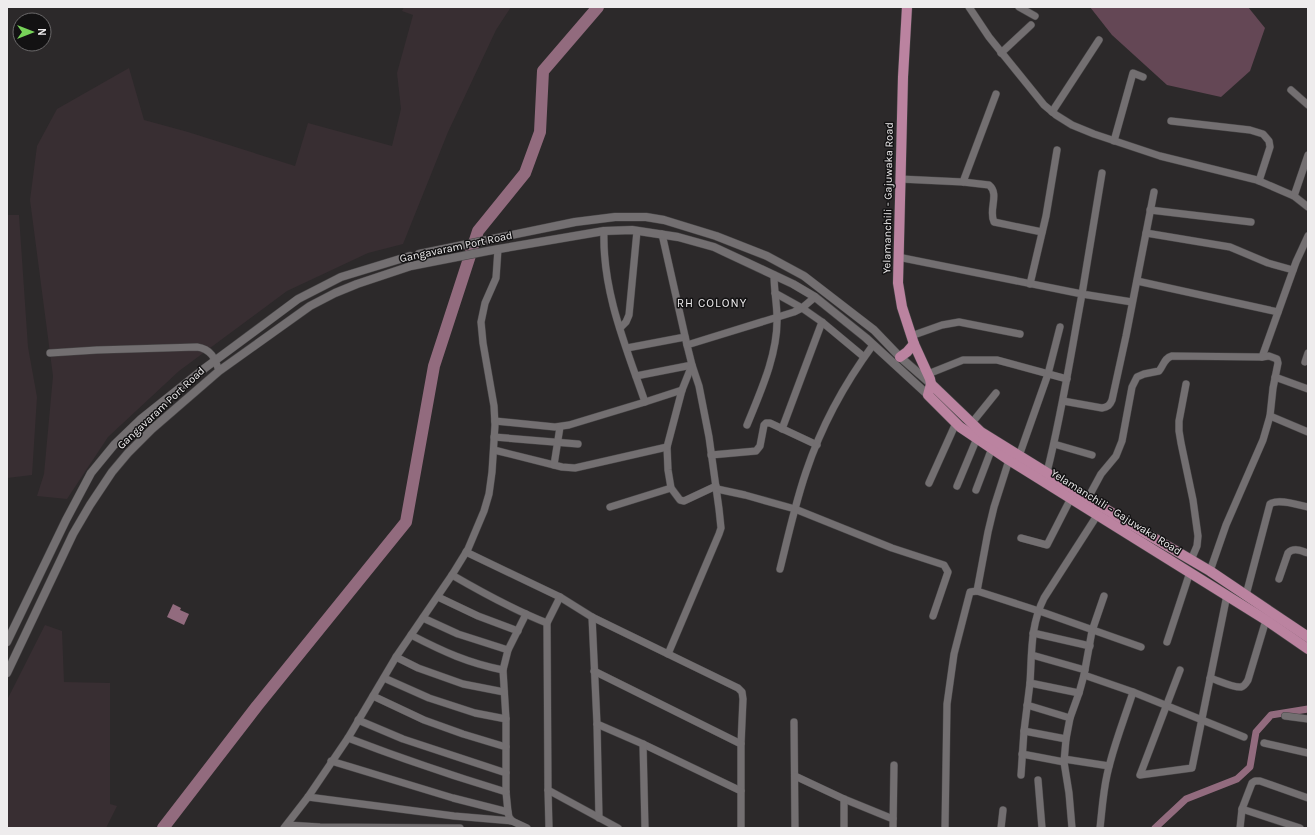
<svg xmlns="http://www.w3.org/2000/svg" width="1315" height="835" viewBox="0 0 1315 835" font-family="Karla,sans-serif">
<style>
.built{fill:#382e32}
.green{fill:#644755}
.water{fill:#926b7e}
.lines{fill:none;stroke-linecap:round;stroke-linejoin:round}
.canal{stroke:#926b7e;stroke-width:7}
.river{stroke:#926b7e;stroke-width:12}
.minor-casing{stroke:#484647;stroke-width:8}
.tertiary-casing{stroke:#484647;stroke-width:9}
.primary-casing{stroke:#484647;stroke-width:11}
.minor{stroke:#736f71;stroke-width:7}
.tertiary{stroke:#736f71;stroke-width:8}
.primary{stroke:#bb83a0;stroke-width:10}
.labels{text-anchor:middle;dominant-baseline:central;stroke-width:3;stroke-linejoin:round;paint-order:stroke}
.street-label{font-size:11px;fill:#eeeced;stroke:#131213}
.neighbourhood-label{font-size:12px;letter-spacing:1px;fill:#eeeced;stroke:#131213}
</style>
<rect width="100%" height="100%" fill="#2c292a"/>
<g class="built">
<polygon points="404,7 511,7 496,30 448,132 403,244 368,253 287,291 179,371 108,437 67,499 37,496 44,474 53,376 30,200 37,146 57,109 129,68 144,120 188,132 295,166 308,123 392,146 401,109 397,73 413,15 402,11"/>
<polygon points="7,215 19,215 28,347 37,397 32,475 7,478"/>
<polygon points="45,625 62,631 64,682 110,683 110,804 117,806 106,828 7,828 7,700"/>
</g>
<polygon class="green" points="1090,7 1248,7 1265,28 1250,71 1221,97 1167,85 1112,35"/>
<polygon class="water" points="173,604 181,608 180,610 189,614 184,625 167,617"/>
<g class="lines">
<polyline class="canal" points="1155,828 1186,799 1237,779 1250,767 1256,732 1271,715 1308,709"/>
<polyline class="river" points="163,828 257,706 406,522 434,366 478,231 525,173 540,132 543,71 598,7"/>
<g class="minor-casing">
<g id="minor">
<polyline points="969,7 989,37 1044,105 1056,115 1072,125 1094,134 1160,156 1257,180 1294,196 1308,207"/>
<polyline points="1019,7 1035,16"/>
<polyline points="1001,53 1031,25"/>
<polyline points="1291,90 1308,105"/>
<polyline points="1052,112 1099,40"/>
<polyline points="1171,121 1250,130 1263,134 1269,141 1270,147 1259,181"/>
<polyline points="1114,141 1133,73 1143,77"/>
<polyline points="1102,173 1082,294 1132,302"/>
<path d="M900,179L963,182L989,185C1000,194 988,210 994,222L1042,232"/>
<polyline points="963,182 996,94"/>
<polyline points="1294,196 1308,155"/>
<polyline points="1150,210 1251,222"/>
<path d="M604,231C602,291 626,347 645,402"/>
<polyline points="1146,233 1230,247 1268,263 1293,270"/>
<polyline points="662,234 687,345"/>
<path d="M898,257L1082,294C1071,353 1062,413 1047,472"/>
<polyline points="1137,281 1278,312"/>
<polyline points="1030,284 1046,216 1057,150"/>
<polyline points="775,293 802,308 822,322 864,357"/>
<polyline points="620,328 626,322 629,315 637,231"/>
<polyline points="911,336 942,325 959,322 1020,334"/>
<polyline points="627,348 685,337"/>
<path d="M50,353L97,350L197,347C211,349 215,358 219,371"/>
<polyline points="1305,362 1308,353"/>
<polyline points="928,374 963,360 997,360 1067,379"/>
<polyline points="636,376 692,365 699,386 709,437 719,509 721,528 719,534 668,654"/>
<polyline points="1275,377 1308,389"/>
<polyline points="1186,384 1179,421 1179,431 1181,443 1193,500 1198,536 1197,546 1191,560"/>
<path d="M1063,401L1102,408C1108,407 1110,405 1112,400L1126,336L1154,192"/>
<polyline points="1270,416 1308,432"/>
<polyline points="495,421 555,427 569,425 645,402 682,390"/>
<polyline points="971,424 996,393"/>
<path d="M747,425C760,393 778,354 777,318C777,304 774,290 774,275"/>
<polyline points="782,429 822,322"/>
<polyline points="494,437 578,444"/>
<polyline points="1054,444 1092,455"/>
<polyline points="667,447 668,470 671,488"/>
<polyline points="494,450 562,467 575,468 667,447 682,390 692,365 687,345 794,312 802,308 815,297"/>
<polyline points="711,455 756,451 760,446 764,425 766,423 770,423 817,445"/>
<polyline points="1019,456 1048,374 1060,327"/>
<polyline points="554,465 560,427"/>
<polyline points="929,483 956,423"/>
<polyline points="957,486 977,438"/>
<polyline points="717,489 745,495 795,509 892,548 944,565 948,572 933,616"/>
<polyline points="976,490 992,448"/>
<path d="M1088,498L1101,474L1116,456L1122,441L1132,387L1137,377L1144,374L1159,371C1164,365 1164,358 1172,356L1262,357L1296,262L1308,236"/>
<polyline points="610,507 671,488 680,500 684,501 716,486"/>
<polyline points="1021,538 1047,545 1071,498"/>
<polyline points="466,552 560,597 592,617 738,688 742,692 743,699 741,744 741,828"/>
<path d="M780,569C788,537 795,504 806,472C821,427 845,383 873,345"/>
<polyline points="1210,571 1226,525 1263,440 1270,416 1273,388 1278,363 1277,359 1269,356 1262,357"/>
<path d="M452,575C483,593 514,610 547,623"/>
<path d="M1279,579L1288,553C1294,547 1301,551 1308,553"/>
<polyline points="977,591 988,532 994,507 1009,460"/>
<path d="M1246,595L1270,504C1278,498 1298,505 1308,507"/>
<polyline points="438,597 478,616 518,631"/>
<polyline points="526,614 508,650 503,670 506,719 506,792 508,812 509,817 512,821 527,828"/>
<polyline points="592,617 597,724 599,818"/>
<polyline points="423,618 458,634 508,650"/>
<polyline points="1033,633 1090,646"/>
<path d="M411,635C444,652 468,663 503,670"/>
<polyline points="1167,642 1190,572"/>
<polyline points="1032,655 1085,670"/>
<polyline points="396,657 418,668 463,684 504,692"/>
<polyline points="1180,670 1140,775 1192,768 1227,595"/>
<polyline points="594,671 741,744"/>
<polyline points="1084,675 1133,692 1244,737"/>
<polyline points="384,678 429,698 475,713 506,719"/>
<path d="M1210,678C1217,680 1234,688 1241,687C1245,686 1246,683 1248,680L1266,620"/>
<polyline points="1079,693 1084,675 1092,631 1104,596"/>
<polyline points="373,696 424,720 463,734 506,747"/>
<polyline points="1027,705 1070,718"/>
<polyline points="1285,716 1308,719"/>
<polyline points="358,720 403,739 506,773"/>
<polyline points="794,722 795,828"/>
<polyline points="597,724 643,744 741,791"/>
<polyline points="1024,731 1066,739"/>
<path d="M348,738C400,758 453,776 506,792"/>
<polyline points="1264,743 1308,753"/>
<polyline points="643,744 645,828"/>
<polyline points="1022,754 1064,762"/>
<polyline points="1064,759 1109,766"/>
<polyline points="331,761 453,798 508,812"/>
<polyline points="1021,775 1024,731 1030,683"/>
<polyline points="795,776 844,799 893,819"/>
<polyline points="1038,780 1042,828"/>
<polyline points="548,790 618,828"/>
<polyline points="308,797 454,816 512,821"/>
<polyline points="844,799 844,828"/>
<polyline points="1242,809 1252,783 1255,781 1260,781 1308,798"/>
<polyline points="284,828 308,797 348,738 396,657 452,575 468,549 484,511 489,494 492,472 495,425 494,406 483,343 481,322 485,303 496,278 498,249"/>
<polyline points="288,828 287,825 320,827 460,828"/>
<polyline points="549,828 548,790 547,623 560,597"/>
<polyline points="893,828 894,765"/>
<polyline points="945,828 947,704 954,654 970,592 977,591 1045,613 1141,647"/>
<polyline points="1001,828 1003,810"/>
<path d="M1072,828L1069,793L1064,762L1066,739L1070,718L1079,693L1030,683C1032,653 1030,626 1044,598L1098,514"/>
<path d="M1100,828C1102,810 1103,793 1107,775C1113,747 1124,720 1133,692"/>
<polyline points="1240,828 1242,809 1300,828"/>
</g>
</g>
<g class="tertiary-casing">
<g id="tertiary">
<polyline points="419,254 575,222 615,217 646,217 664,220 716,236 767,256 804,276 874,330 900,357 931,384"/>
<polyline points="7,642 66,520 91,473 114,445 141,419 205,368 298,299 341,277 410,256"/>
<polyline points="7,673 73,534 90,505 112,472 128,453 152,429 219,371 310,306 335,293 357,284 411,266 493,250 604,231 632,230 678,237 714,247 793,284 815,297 866,338 928,395"/>
</g>
</g>
<g class="primary-casing">
<g id="primary">
<polyline points="907,7 903,77 898,283 902,307 914,344 930,379 931,384 928,395 960,427 1009,460 1266,620 1308,649"/>
<polyline points="900,357 907,352 914,344"/>
<polyline points="931,384 981,432 1130,524 1210,571 1308,637"/>
</g>
</g>
<use href="#minor" class="minor"/>
<use href="#tertiary" class="tertiary"/>
<use href="#primary" class="primary"/>
</g>
<g class="labels">
<g class="street-label">
<text transform="translate(888 198) rotate(-89)">Yelamanchili - Gajuwaka Road</text>
<text transform="translate(456 247) rotate(-12)">Gangavaram Port Road</text>
<text transform="translate(161 408) rotate(-43)">Gangavaram Port Road</text>
<text transform="translate(1116 512) rotate(32)">Yelamanchili - Gajuwaka Road</text>
</g>
<g class="neighbourhood-label">
<text x="712" y="303">RH COLONY</text>
</g>
</g>
<rect width="1315" height="835" fill="none" stroke="#eeeced" stroke-width="16"/>
<g transform="translate(32 32) rotate(90)"><circle r="19" fill="#131213" stroke="#6b696a"/>
<path d="M0-3L7 15L0 10L-7 15Z" fill="#77d259"/>
<text y="-6" font-size="11" font-weight="bold" text-anchor="middle" fill="#eeeced">N</text>
</g>
</svg>
